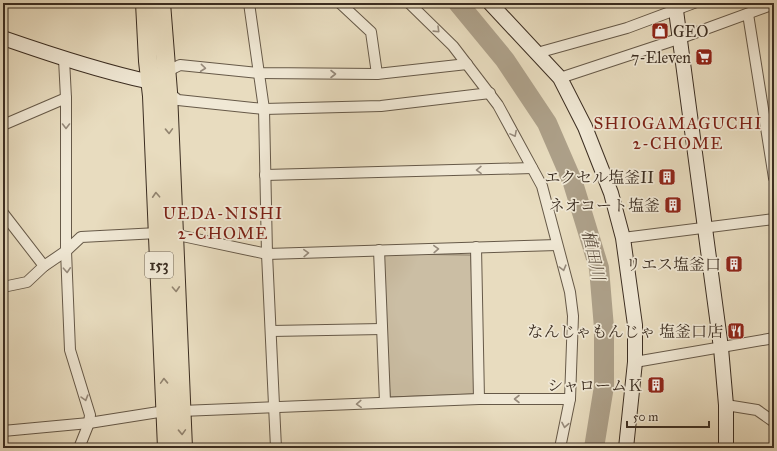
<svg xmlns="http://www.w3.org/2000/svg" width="777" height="451" viewBox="0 0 777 451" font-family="'IM FELL Great Primer','Noto Serif JP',serif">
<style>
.green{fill:#cbbea4;stroke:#837662}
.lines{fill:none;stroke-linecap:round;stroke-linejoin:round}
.river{stroke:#ada089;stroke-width:20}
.street-casing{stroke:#665948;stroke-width:12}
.secondary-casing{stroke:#3b2d21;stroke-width:16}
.highway-casing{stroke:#3b2d21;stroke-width:20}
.street{stroke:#f0e8d5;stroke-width:10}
.secondary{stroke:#f0e8d5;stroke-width:14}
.highway{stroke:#e8dcbf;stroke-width:18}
.oneway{stroke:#968a7b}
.oneway2{stroke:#928470}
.labels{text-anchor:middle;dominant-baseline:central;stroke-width:3.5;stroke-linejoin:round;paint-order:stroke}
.shield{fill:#f0e8d5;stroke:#716557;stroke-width:1}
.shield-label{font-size:15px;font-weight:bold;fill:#3b2d21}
.poi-label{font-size:16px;fill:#3b2d21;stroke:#f0e8d5;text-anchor:end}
.neighbourhood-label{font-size:17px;letter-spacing:1px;fill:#7a1f14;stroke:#f0e8d5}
.water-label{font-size:17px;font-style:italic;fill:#584a3b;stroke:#f0e8d5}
</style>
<rect width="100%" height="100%" fill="#e8dcbf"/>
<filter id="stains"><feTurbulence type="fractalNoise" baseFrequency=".005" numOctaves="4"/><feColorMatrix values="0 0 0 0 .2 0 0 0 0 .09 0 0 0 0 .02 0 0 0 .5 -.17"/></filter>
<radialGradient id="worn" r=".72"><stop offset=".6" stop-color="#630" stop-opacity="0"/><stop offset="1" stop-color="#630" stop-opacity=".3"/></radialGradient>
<polygon class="green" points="382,254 471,255 475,394 390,397"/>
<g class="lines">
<polyline class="river" points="458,3 505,60 547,123 573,183 599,268 604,328 604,386 594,448"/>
<g class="street-casing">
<g id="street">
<polyline points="249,3 264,109 267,254 276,448"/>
<polyline points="340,3 371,32 377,74"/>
<polyline points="409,3 453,46 498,105 542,186 570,292 573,316 570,399 560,448"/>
<polyline points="748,14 774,178"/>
<polyline points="537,53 627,28 694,3"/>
<polyline points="64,59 66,98 66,251 70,350 90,415 89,423 79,448"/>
<polyline points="164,73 180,65 259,73 377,74 467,64"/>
<polyline points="560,78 681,38 774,4"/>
<polyline points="167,91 178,100 264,109 381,106 490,93"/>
<polyline points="3,125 66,98"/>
<polyline points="265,175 532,168"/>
<polyline points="3,213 44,266"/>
<polyline points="173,234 267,254 557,245"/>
<polyline points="623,238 774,219"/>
<polyline points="476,247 479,399"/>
<polyline points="379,250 385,402"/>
<polyline points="3,287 27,282 44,266 66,251 81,237 158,233"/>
<polyline points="271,331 382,329"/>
<polyline points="635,362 774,338"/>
<polyline points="726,405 757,410 774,422"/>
<polyline points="181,411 479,399 570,399"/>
<polyline points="3,431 89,423 165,411"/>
</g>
</g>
<g class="secondary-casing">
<g id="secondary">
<polyline points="490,3 560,78 585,127 611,193 623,238 635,325 635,362 626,448"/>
<polyline points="675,3 721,348 726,405 726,448"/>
<path d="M3,38C52,55 100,71 151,82"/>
</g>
</g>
<g class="highway-casing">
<g id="highway">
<polyline points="145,3 148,61 152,96 167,448"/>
<polyline points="161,3 168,92 183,448"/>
</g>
</g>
<use href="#street" class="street"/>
<use href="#secondary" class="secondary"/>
<use href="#highway" class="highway"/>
</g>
<defs><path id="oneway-chevron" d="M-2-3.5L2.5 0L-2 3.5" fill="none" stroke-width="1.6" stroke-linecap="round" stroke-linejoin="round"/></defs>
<g class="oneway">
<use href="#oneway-chevron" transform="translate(437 30) rotate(44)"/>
<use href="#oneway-chevron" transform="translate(203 68) rotate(6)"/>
<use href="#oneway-chevron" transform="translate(333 74)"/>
<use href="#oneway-chevron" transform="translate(66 126) rotate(90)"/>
<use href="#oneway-chevron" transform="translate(514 134) rotate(62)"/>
<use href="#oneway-chevron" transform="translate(479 170) rotate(179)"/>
<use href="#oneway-chevron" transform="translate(436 249) rotate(-2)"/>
<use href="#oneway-chevron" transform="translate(306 253) rotate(-2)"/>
<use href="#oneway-chevron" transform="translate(563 268) rotate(75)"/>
<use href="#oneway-chevron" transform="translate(67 270) rotate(87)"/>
<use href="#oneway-chevron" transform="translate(85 398) rotate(74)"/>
<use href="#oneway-chevron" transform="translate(517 399) rotate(180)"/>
<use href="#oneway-chevron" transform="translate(359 404) rotate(177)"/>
<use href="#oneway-chevron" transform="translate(565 425) rotate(100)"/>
</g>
<g class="oneway2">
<use href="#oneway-chevron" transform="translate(169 131) rotate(88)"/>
<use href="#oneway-chevron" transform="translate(156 195) rotate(-93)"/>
<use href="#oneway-chevron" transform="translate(176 289) rotate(87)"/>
<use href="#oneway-chevron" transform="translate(164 381) rotate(-92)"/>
<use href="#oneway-chevron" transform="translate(182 432) rotate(88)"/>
</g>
<defs>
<g id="shop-square" transform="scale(0.9)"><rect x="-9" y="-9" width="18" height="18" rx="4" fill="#8f2418" stroke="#f0e8d5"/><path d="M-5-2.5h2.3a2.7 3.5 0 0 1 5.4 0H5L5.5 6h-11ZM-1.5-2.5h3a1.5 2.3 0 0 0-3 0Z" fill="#fff"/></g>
<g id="supermarket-square" transform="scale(0.9)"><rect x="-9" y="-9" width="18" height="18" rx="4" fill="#8f2418" stroke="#f0e8d5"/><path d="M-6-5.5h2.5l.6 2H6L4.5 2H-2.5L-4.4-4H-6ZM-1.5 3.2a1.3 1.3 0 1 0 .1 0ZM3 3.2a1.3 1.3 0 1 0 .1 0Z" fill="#fff"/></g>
<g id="building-square" transform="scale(0.9)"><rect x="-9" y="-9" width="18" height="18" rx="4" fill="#8f2418" stroke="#f0e8d5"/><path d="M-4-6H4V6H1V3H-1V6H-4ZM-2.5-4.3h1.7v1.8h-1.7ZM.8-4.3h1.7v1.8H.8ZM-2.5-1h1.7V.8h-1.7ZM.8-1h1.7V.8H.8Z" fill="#fff"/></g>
<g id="restaurant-square" transform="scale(0.9)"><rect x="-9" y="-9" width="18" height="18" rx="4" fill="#8f2418" stroke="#f0e8d5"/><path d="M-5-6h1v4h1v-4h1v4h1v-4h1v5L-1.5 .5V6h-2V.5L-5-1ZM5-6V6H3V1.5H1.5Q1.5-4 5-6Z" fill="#fff"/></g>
</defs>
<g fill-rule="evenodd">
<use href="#shop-square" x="660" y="31"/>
<use href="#supermarket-square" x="704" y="57"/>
<use href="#building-square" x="667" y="177"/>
<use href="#building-square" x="673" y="205"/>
<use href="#building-square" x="734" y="264"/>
<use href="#restaurant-square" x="736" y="331"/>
<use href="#building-square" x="656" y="385"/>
</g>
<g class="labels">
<rect class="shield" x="145" y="252" width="28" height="26" rx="3"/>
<g class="shield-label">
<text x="159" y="265">153</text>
</g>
<g class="poi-label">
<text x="673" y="31" text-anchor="start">GEO</text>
<text x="691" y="57">7-Eleven</text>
<text x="654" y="177">エクセル塩釜II</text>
<text x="660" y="205">ネオコート塩釜</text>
<text x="721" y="264">リエス塩釜口</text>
<text x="723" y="331">なんじゃもんじゃ 塩釜口店</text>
<text x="643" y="385">シャロームＫ</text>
</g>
<g class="neighbourhood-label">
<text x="678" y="123">SHIOGAMAGUCHI<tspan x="678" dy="20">2-CHOME</tspan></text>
<text x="223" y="213">UEDA-NISHI<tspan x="223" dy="20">2-CHOME</tspan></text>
</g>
<g class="water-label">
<text transform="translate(593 255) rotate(77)">植田川</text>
</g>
</g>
<rect width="777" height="451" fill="none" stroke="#e8dcbf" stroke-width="16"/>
<rect x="4" y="4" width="769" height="443" fill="none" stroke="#3b2d21" stroke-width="2"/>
<rect x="8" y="8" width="761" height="435" fill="none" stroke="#3b2d21"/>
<path d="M627 421v6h82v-6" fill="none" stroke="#3b2d21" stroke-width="2"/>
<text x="633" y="421" font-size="12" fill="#3b2d21" stroke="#f0e8d5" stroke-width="3" paint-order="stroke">50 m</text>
<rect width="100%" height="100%" filter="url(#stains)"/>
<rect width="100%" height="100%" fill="url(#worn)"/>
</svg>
